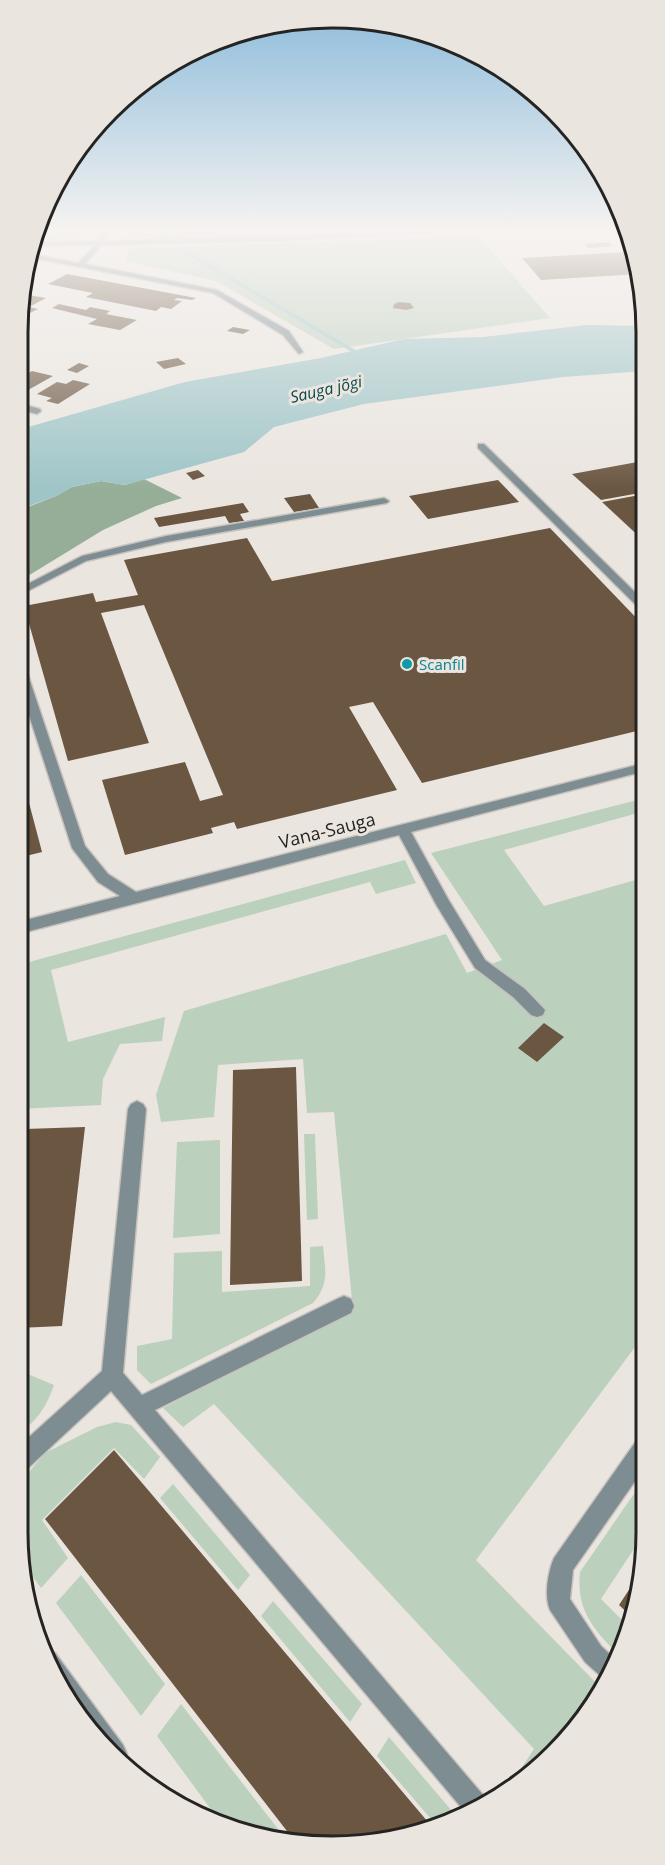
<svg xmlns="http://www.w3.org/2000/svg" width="665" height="1865" viewBox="0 0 665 1865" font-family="'Open Sans',sans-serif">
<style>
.green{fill:#bcd0be}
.forest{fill:#96ae98}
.water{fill:#9fc5c7}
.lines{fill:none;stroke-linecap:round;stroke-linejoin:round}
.stream{fill:#9fc5c7;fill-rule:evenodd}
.building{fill:#6a5641}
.minor-casing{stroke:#c7c2bd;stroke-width:3}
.minor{fill:#7e8d92;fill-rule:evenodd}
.culture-dot{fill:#0f9aa8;stroke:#eae5df;stroke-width:2}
.labels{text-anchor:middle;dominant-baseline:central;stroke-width:6;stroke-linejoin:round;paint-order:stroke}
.far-culture-label{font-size:15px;fill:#0d838f;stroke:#eae5df;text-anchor:start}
.far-water-label{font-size:16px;font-style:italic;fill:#0b474a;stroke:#eae5df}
.street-label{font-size:18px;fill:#262422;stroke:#eae5df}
.rim{fill:none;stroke:#262422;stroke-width:3}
</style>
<rect width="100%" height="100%" fill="#eae5df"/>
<g class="green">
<path d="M39,229H87C78,241 50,242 36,237Z"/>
<path d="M117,229H215L227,234L225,237C189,238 151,242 117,229Z"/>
<polygon points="479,237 550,318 334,349 216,281 125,261 129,248"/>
<polygon points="645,798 645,811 504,850 544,906 646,877 647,1331 476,1560 602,1689 594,1708 503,1796 534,1749 214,1404 183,1427 163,1408 353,1311 334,1112 307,1113 303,1059 218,1065 214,1117 161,1122 156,1095 184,1011 446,934 467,973 502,960 431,853"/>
<polygon points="405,860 416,883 376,894 370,882 51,970 68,1042 165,1017 162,1041 120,1044 103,1079 101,1105 18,1109 18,965"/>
<polygon points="304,1134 315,1134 318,1219 307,1220"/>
<polygon points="220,1140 220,1234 173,1238 177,1142"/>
<path d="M323,1246C325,1270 330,1283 313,1303L151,1384L137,1370V1346L172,1339L174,1253L222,1251V1292L310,1286V1247Z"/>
<path d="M18,1370L54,1385C47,1405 37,1422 18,1434Z"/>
<polygon points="116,1422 131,1425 160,1457 144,1479 114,1448 42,1520 68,1558 41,1588 24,1564 18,1532 18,1485 45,1453 97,1427"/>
<path d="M647,1475V1529L601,1599L630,1628L618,1654C593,1629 576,1609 580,1572Z"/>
<polygon points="173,1484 250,1575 238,1590 160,1498"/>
<polygon points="81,1575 165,1684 141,1716 56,1603"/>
<polygon points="273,1601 362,1704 350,1722 261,1616"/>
<polygon points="181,1704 278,1829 272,1838 221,1823 157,1736"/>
<polygon points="389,1737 457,1817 437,1826 377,1756"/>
</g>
<polygon class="forest" points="144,479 182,498 156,506 103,530 18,582 18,511 56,496 72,487 101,481 125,485"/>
<polygon class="water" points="587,325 644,326 644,371 563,377 364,404 274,427 244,452 125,485 101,481 72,487 59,495 18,510 18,430 185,382 321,358 404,339 483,337"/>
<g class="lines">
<g class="stream">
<polygon points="154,229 163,235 163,237 159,237 149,229"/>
<polygon points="179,248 183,248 357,351 352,352 179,250"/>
</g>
</g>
<g class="building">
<polygon points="609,242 613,246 588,248 584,244"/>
<polygon points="628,252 634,257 639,274 541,280 522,258"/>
<polygon points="67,274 196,298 192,300 177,298 174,300 182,301 171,309 161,307 156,311 86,297 93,293 48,284"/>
<polygon points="23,294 46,298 29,307 38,309 30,313 21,311"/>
<polygon points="399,302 410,303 414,308 406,310 393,308 394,304"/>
<polygon points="59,304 86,310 90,307 110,311 106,314 137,320 120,330 88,324 97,319 52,308"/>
<polygon points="233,327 250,330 243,334 227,331"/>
<polygon points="178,358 186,364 164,369 156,362"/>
<polygon points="79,363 89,366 77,373 67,370"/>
<polygon points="32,371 53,376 21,394 18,393 18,379"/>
<polygon points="73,380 90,384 58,404 46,401 52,398 37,394 57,382 66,384"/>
<polygon points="643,461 645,463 645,492 601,500 572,474"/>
<polygon points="198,470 205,476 193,480 186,473"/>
<polygon points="498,480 519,502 428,519 409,496"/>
<polygon points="310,494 319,508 294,512 284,498"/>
<polygon points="645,494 645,542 602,502"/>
<polygon points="243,503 249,512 240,514 244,521 229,523 225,516 159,527 154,518"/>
<polygon points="550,528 645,627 645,729 422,783 373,702 349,707 397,790 237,829 234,822 211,828 213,833 125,855 102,780 185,762 200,801 223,795 144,605 101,613 149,743 68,761 24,606 93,593 96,602 138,595 124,560 247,538 272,581"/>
<polygon points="18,761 42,852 18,858"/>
<polygon points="544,1023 564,1037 537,1062 518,1048"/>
<polygon points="296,1067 302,1281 230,1285 233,1070"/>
<polygon points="85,1127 62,1326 18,1328 18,1171 25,1129"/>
<polygon points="114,1450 154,1497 433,1828 414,1836 297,1844 45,1519"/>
<polygon points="642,1570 636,1614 634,1619 619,1605"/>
</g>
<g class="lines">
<g class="minor-casing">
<g id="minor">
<polygon points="99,229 106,229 108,232 104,241 495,229 281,241 102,245 85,264 217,290 289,331 303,352 299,354 283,335 213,293 28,257 28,253 78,263 95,245 31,246 33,242 98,241 102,232"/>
<polygon points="18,403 40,409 41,411 37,414 18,409"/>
<polygon points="478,444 484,444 645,602 645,611 641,610 478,448"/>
<polygon points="384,498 389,501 387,503 166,542 86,561 18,596 18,589 82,556 166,536"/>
<polygon points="18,660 24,663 85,846 108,874 136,892 645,763 645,771 411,832 448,899 485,960 525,989 545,1010 543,1015 537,1017 531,1015 513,997 475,968 437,906 399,835 18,934 18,922 120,896 98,882 72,848 18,681"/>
<polygon points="137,1101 143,1104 146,1109 123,1373 142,1395 337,1299 344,1296 351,1299 354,1306 351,1313 155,1410 489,1802 466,1813 111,1391 26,1470 18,1473 18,1447 102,1371 128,1109 131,1104"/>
<path d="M647,1434V1464L573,1570L570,1599L601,1646L616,1660L606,1681L585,1662L550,1610C544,1596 548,1572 554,1558L639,1437Z"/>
<polygon points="47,1649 55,1653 123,1745 127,1754 124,1761 96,1740 42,1653"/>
</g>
</g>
<use href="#minor" class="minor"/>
</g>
<linearGradient id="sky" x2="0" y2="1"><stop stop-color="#8bbbdb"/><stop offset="0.47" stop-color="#f6f3f1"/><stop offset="1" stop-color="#f6f3f1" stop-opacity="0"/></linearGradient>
<rect width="665" height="490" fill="url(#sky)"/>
<circle class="culture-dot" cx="407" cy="664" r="6"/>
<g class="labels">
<g class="far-culture-label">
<text x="419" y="664">Scanfil</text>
</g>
<g class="far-water-label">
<text transform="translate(326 389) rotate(-13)">Sauga jõgi</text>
</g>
<g class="street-label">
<text transform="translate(327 830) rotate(-14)">Vana-Sauga</text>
</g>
</g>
<path d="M0 0H665V1865H0ZM332 28H332A304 304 0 0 1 636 332V1532A304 304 0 0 1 332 1836H332A304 304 0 0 1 28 1532V332A304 304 0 0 1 332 28Z" fill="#eae5df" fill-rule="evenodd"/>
<path class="rim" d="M332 28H332A304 304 0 0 1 636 332V1532A304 304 0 0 1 332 1836H332A304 304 0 0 1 28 1532V332A304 304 0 0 1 332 28Z"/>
</svg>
